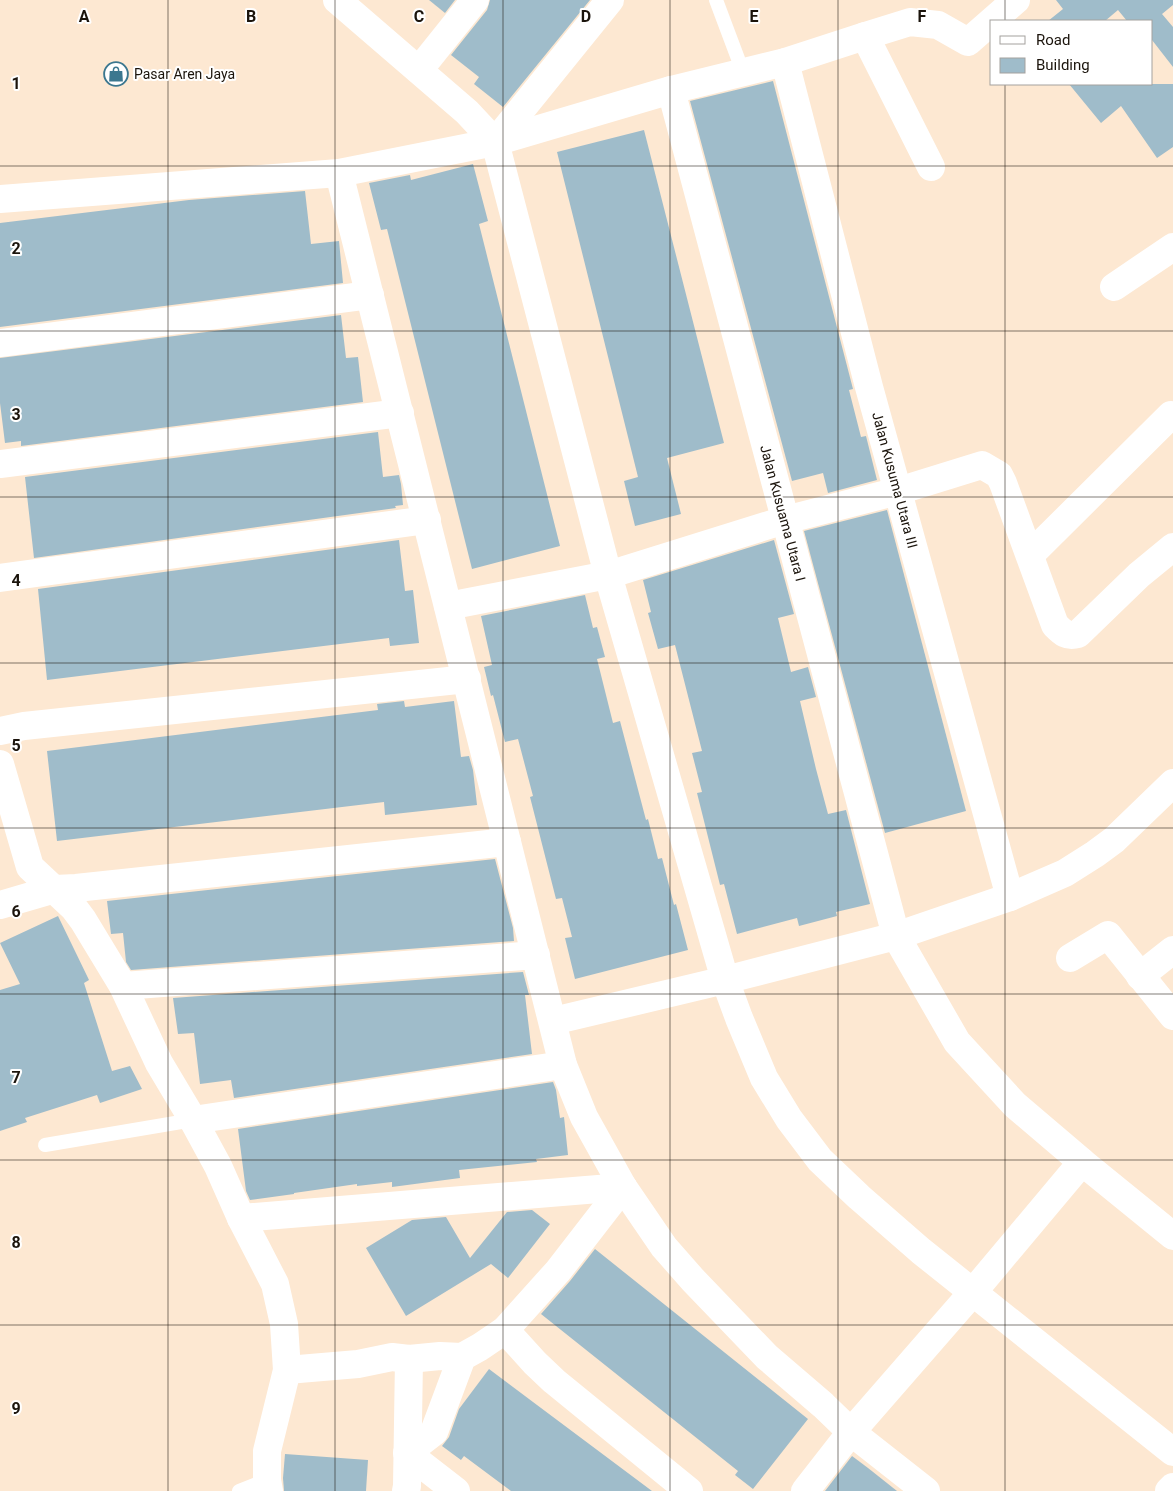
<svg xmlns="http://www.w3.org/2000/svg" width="1173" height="1491" viewBox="0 0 1173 1491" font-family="Roboto,sans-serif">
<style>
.building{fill:#9fbcca}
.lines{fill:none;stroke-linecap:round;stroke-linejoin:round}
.service{stroke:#fff;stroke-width:14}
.minor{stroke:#fff;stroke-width:28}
.grid{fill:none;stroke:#1b140c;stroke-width:1;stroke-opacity:0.55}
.labels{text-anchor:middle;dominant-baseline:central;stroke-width:4;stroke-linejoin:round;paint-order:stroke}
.poi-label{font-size:14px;fill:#1b140c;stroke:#fff;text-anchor:start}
.street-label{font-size:14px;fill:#1b140c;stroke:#fff}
.grid-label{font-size:16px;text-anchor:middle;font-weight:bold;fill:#1b140c;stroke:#fff;stroke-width:4;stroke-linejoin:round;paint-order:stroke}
</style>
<rect width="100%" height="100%" fill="#fde8d2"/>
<g class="building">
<polygon points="429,0 455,0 445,13"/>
<polygon points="490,0 590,0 503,107 474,84 479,77 451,55 487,10"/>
<polygon points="1056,0 1173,0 1173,5 1162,14 1173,27 1173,67 1152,40 1152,21 1127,21 1118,10 1105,21 1048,21 1063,9"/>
<polygon points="773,81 853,389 849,390 861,437 866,436 877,480 828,493 823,473 792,481 690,101"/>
<polygon points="1069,84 1173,84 1173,147 1157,158 1121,106 1101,123"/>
<polygon points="644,130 724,443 667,458 681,514 635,526 624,481 638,477 557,152"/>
<polygon points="473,164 488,221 479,224 560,546 472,569 387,229 381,230 369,183 410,175 411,180"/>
<polygon points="305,191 311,244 339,241 343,283 0,327 0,223 189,200"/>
<polygon points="341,315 346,358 358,357 363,402 21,446 21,441 5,443 0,403 0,358"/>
<polygon points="378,432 383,477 399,475 401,484 403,505 395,506 396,508 34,558 25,477"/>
<polygon points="887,510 966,811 885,833 804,531"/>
<polygon points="399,540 405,591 413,590 419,643 390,646 389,638 47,680 38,589"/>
<polygon points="774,540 794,614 778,618 791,672 808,667 816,697 800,701 816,769 828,814 846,810 870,904 836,912 837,916 799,926 797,918 737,934 724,884 720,885 697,793 702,792 692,753 702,751 675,645 658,649 648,613 651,612 643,580"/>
<polygon points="585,595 593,628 597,627 605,657 597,659 613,723 620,721 646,820 648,819 658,859 662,858 674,905 676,904 688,950 575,979 565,938 572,937 562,898 556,899 530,797 533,796 518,739 505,742 493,695 491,696 484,667 492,665 481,616"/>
<polygon points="404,701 405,707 454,701 461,757 469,756 473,770 477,805 385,815 384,802 57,841 47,751 378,710 377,704"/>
<polygon points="495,859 513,928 514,941 131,970 126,962 123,933 111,934 107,901"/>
<polygon points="58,916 89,980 84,983 112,1071 130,1066 142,1089 100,1103 97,1095 25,1118 27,1122 0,1131 0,990 20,984 0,943"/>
<polygon points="523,972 529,995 525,995 532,1054 234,1098 231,1080 200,1084 194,1033 178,1034 173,998"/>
<polygon points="553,1082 556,1090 560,1118 564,1117 568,1155 536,1159 537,1162 459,1170 460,1178 392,1187 392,1182 357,1186 357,1184 294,1193 294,1194 250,1200 246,1191 238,1129"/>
<polygon points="532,1210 550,1224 508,1278 491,1264 406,1316 366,1248 412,1220 446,1217 470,1258 507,1212"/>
<polygon points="595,1249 808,1419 753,1489 735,1475 738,1471 541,1314 570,1281"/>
<polygon points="489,1369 537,1405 652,1491 511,1491 464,1456 461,1460 442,1446 449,1437 459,1409"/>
<polygon points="285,1454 368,1460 366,1491 284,1491 283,1478"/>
<polygon points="852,1456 868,1468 897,1491 825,1491"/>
</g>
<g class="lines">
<g class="service">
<polyline points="716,0 743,72"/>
<polyline points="45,1145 193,1120"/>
<polyline points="239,1491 267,1480"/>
</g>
<g class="minor">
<polyline points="337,0 467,112 495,142 608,575 725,980 739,1018 764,1078 789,1119 820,1160 859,1197 921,1251 1173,1452"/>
<polyline points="865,36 910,22 938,25 968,42 1016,0"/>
<polyline points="785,62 869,387 1010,897"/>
<polyline points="419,70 475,0"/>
<polyline points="671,90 896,936 957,1042 1015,1105 1082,1162 1173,1236"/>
<polyline points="495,142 610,0"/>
<polyline points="339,173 563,1065 584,1117 623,1187 664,1247 693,1280 767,1357 823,1405 851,1432 926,1491"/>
<polyline points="0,199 339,173 495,142 671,90 785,62 865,36 931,167"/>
<polyline points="1114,287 1173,247"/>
<polyline points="0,343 370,295"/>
<polyline points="0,464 400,413"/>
<polyline points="1030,555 1171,415"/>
<polyline points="0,578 427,520"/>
<path d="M448,606L608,575L785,520L898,491L982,465L999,475L1003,483L1055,625C1063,633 1067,637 1078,634L1139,575L1173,547"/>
<polyline points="0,731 24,726 467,679"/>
<polyline points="0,764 30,867 74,908 83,920 123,986 159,1063 193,1120 218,1166 241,1218 275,1284 284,1324 287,1370 267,1451 267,1480 269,1491"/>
<polyline points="0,905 55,889 76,888 507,842"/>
<polyline points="1070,958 1108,935 1173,1016"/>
<polyline points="1140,976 1173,950"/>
<polyline points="123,986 536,955"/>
<polyline points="553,1021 725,980 896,936 1010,897 1065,873 1095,854 1114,840 1173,783"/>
<polyline points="193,1120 563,1065"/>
<polyline points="241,1218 623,1187"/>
<polyline points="505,1330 535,1363 554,1381 689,1491"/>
<polyline points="287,1370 358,1364 392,1357 409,1359 440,1356 462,1357"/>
<polyline points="406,1491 407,1486 409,1359"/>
<polyline points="456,1491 407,1453 434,1432 462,1357 480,1347 505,1330 558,1271 623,1187"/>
<polyline points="805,1491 851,1432 973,1292 1082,1162"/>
<polyline points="1169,1491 1173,1487"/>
</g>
</g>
<path class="grid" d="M168,0V1491M335,0V1491M503,0V1491M670,0V1491M838,0V1491M1005,0V21M1005,84V1491M0,166H1173M0,331H1173M0,497H1173M0,663H1173M0,828H1173M0,994H1173M0,1160H1173M0,1325H1173"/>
<defs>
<g id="shop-ring" transform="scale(1.25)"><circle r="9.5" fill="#fff" stroke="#3c778f" stroke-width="1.5"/><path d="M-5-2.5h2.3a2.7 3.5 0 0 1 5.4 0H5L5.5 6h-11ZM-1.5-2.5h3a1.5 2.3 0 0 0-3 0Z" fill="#3c778f"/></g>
</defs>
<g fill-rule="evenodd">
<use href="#shop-ring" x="116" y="74"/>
</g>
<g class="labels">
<g class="poi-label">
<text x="134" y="74">Pasar Aren Jaya</text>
</g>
<g class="street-label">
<text transform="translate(895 480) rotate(75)">Jalan Kusuma Utara III</text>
<text transform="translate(783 513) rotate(75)">Jalan Kusuama Utara I</text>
</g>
</g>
<g class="grid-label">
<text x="84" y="22">A</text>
<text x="251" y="22">B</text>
<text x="419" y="22">C</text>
<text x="586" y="22">D</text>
<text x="754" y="22">E</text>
<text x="922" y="22">F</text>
<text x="16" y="89">1</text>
<text x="16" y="254">2</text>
<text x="16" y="420">3</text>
<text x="16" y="586">4</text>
<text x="16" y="751">5</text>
<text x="16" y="917">6</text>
<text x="16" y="1083">7</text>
<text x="16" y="1248">8</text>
<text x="16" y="1414">9</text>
</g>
<rect x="990" y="20" width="162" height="65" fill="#ffffff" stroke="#a4a19e"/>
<rect x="1000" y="36" width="25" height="8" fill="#ffffff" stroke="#a4a19e"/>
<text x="1036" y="45" font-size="15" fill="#1b140c">Road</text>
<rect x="1000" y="58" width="25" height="15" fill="#9fbcca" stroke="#a4a19e"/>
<text x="1036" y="70" font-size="15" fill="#1b140c">Building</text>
</svg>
